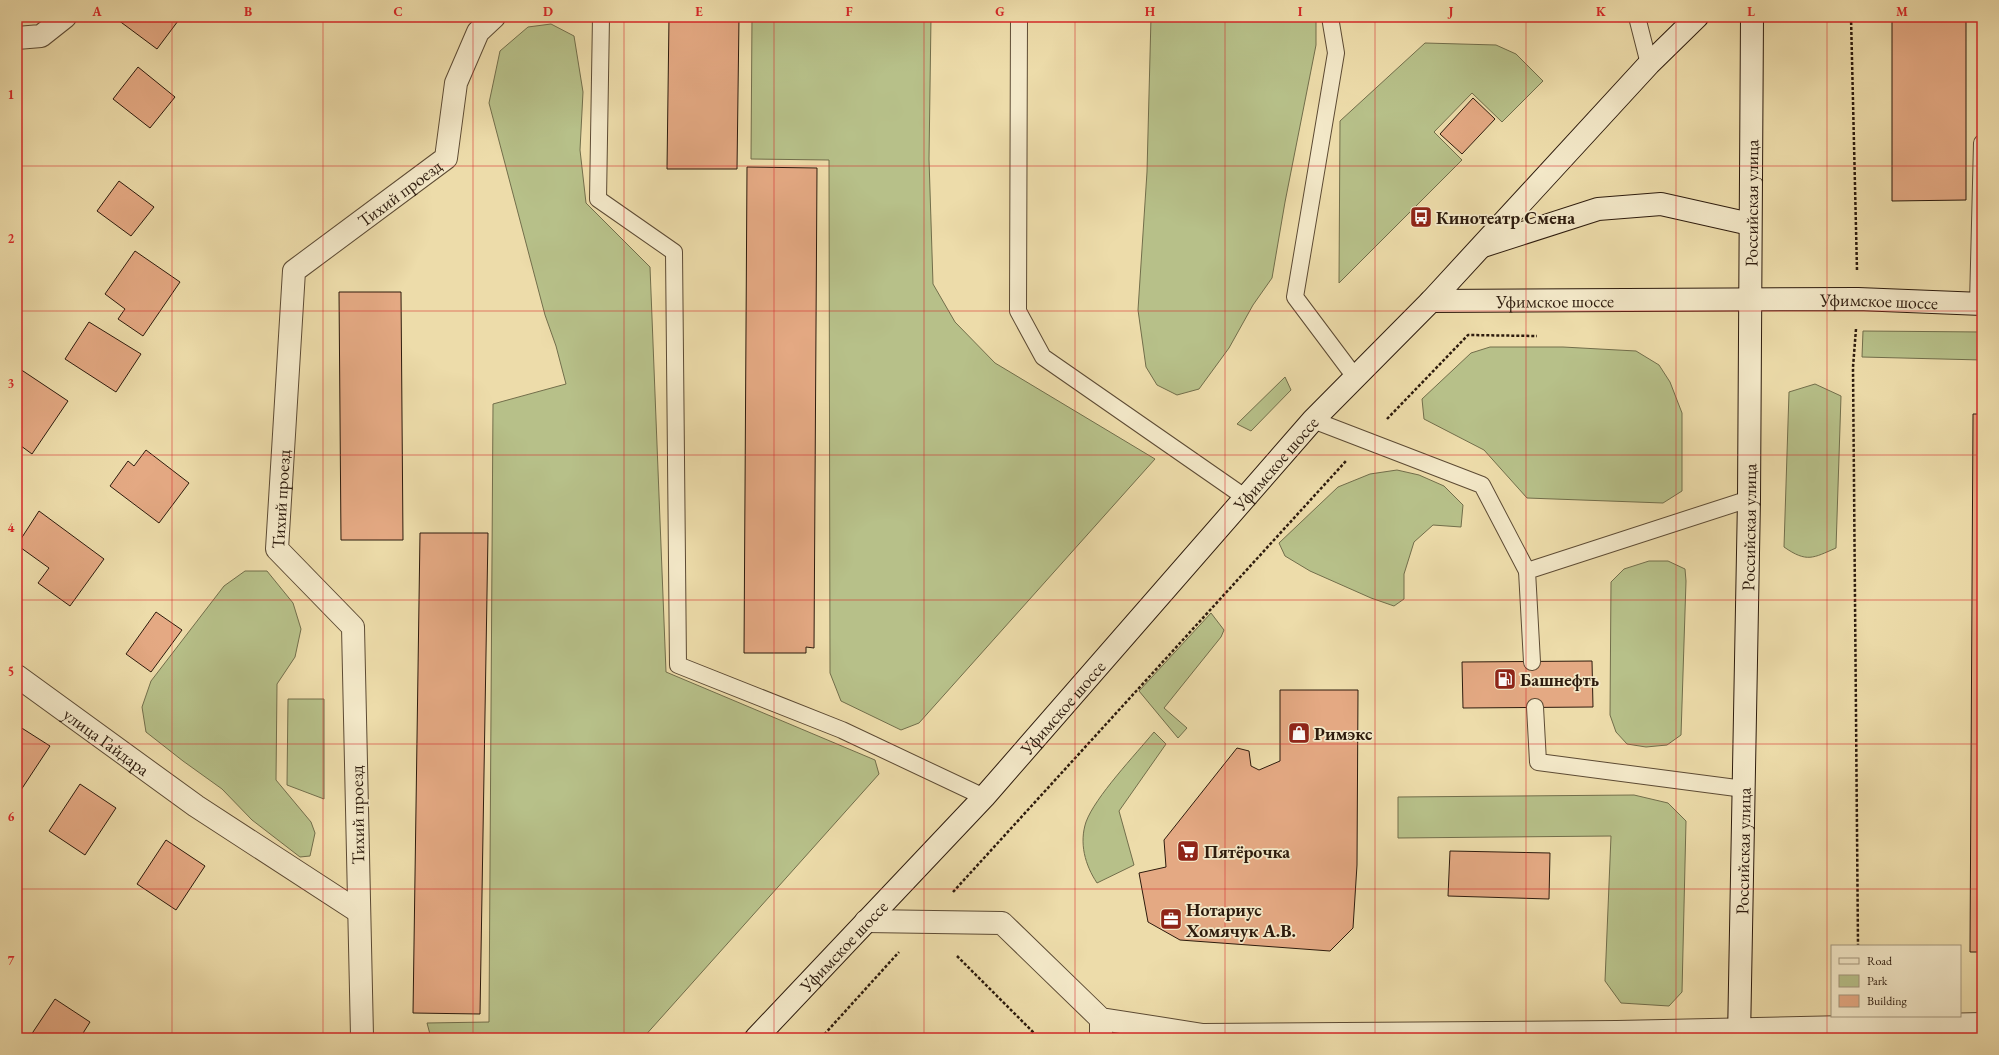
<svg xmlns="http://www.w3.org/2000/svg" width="1999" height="1055" viewBox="0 0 1999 1055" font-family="'EB Garamond',serif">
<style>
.green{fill:#b7c089;stroke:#726e4b}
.building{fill:#e4a983;stroke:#2d1b0d}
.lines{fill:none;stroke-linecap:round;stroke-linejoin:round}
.service-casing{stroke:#5d4b34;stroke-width:18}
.minor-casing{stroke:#5d4b34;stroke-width:24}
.secondary-casing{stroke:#2d1b0d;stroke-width:24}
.path{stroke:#2d1b0d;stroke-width:2.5;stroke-dasharray:3 2;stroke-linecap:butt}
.service{stroke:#f3e8c8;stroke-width:16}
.minor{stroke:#f3e8c8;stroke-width:22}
.secondary{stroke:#f3e8c8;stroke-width:22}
.grid{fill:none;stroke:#d62828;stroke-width:1;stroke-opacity:0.55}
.labels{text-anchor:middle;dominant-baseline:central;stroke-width:3.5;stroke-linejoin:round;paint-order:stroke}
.street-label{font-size:18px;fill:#2d1b0d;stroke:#f3e8c8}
.poi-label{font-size:18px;font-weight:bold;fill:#2d1b0d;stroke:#f3e8c8;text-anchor:start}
.neatline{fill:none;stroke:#d62828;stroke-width:1.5}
.grid-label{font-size:13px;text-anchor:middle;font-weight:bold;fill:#d62828}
</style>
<rect width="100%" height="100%" fill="#eddcaa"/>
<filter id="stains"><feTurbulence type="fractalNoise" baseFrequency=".005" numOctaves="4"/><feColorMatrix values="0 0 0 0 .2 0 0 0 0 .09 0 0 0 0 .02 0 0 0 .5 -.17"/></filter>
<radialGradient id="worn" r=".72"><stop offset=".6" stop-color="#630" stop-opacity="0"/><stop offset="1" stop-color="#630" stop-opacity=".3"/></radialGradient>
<g class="green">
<polygon points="752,17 931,17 929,159 933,284 955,322 995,363 1155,459 919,723 901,730 841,701 830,673 829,160 751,159"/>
<polygon points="1151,17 1316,17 1316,45 1285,202 1272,278 1253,305 1229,348 1199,389 1177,395 1157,385 1146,367 1138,310 1147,172"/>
<polygon points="551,24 574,36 583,92 580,150 586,203 650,267 666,672 875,760 879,774 643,1038 431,1038 427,1023 489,1022 493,404 566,384 556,346 545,315 489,103 500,51 528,27"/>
<polygon points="1425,43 1496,45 1516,54 1543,81 1502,122 1472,93 1434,132 1462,160 1339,283 1340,121"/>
<polygon points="1863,331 1982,332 1982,360 1862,357"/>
<polygon points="1490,347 1563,347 1636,351 1659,365 1670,382 1682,413 1682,491 1663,503 1527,498 1484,450 1424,419 1422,399 1471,353"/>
<polygon points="1285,377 1291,390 1251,431 1237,424"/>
<path d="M1815,384L1841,396L1836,548C1813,558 1807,563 1784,547L1789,392Z"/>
<polygon points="1397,470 1419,475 1444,486 1463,505 1461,527 1433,525 1414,542 1404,574 1404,599 1394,606 1371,598 1310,571 1285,556 1279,543 1338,487 1370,474"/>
<polygon points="1649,561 1668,561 1685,569 1686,581 1681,735 1667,745 1646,747 1627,744 1616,732 1610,715 1611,582 1624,569"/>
<polygon points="245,571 267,571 293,603 301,629 295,657 277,684 276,780 311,822 315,833 310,856 300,857 252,820 222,789 183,761 146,732 142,707 151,681 224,586"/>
<polygon points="1211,613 1224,630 1221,637 1164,708 1187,728 1178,738 1139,691"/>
<polygon points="288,699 324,699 324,799 287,785"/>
<path d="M1154,732L1166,744L1119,811L1134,865L1097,883C1085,865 1079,843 1086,822C1095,797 1136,754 1154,732Z"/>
<polygon points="1634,795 1668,803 1686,821 1682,992 1669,1006 1621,1003 1605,981 1611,836 1398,838 1398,797"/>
</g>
<g class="building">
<polygon points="33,17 44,17 41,22"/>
<polygon points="114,17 181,17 157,49"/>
<polygon points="669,17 739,17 737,169 667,169"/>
<polygon points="1892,17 1966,17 1966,200 1892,201"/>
<polygon points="138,67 175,97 150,128 113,99"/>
<polygon points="1473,98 1495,119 1462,154 1440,134"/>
<polygon points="747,167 817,168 814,648 806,647 806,653 744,653"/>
<polygon points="119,181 154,207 131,236 97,211"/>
<polygon points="135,251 180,282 143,336 118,319 125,309 105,294"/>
<polygon points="339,292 401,292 403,540 341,540"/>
<polygon points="89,322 141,354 116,392 65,359"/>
<polygon points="17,367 68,401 32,454 17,443"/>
<polygon points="1973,414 1982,414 1982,952 1970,952"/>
<polygon points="146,450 189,483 159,523 110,486 128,461 134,466"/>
<polygon points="39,511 104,559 70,606 38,583 49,568 17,545"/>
<polygon points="420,533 488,533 480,1014 413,1013"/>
<polygon points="156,612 182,630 151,672 126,654"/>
<polygon points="1592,661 1593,707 1463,708 1462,662"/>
<polygon points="1280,690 1358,690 1357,865 1353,928 1330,951 1180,940 1148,922 1139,873 1166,867 1164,840 1237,748 1249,751 1251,766 1259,770 1280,761"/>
<polygon points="17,725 50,746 17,796"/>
<polygon points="80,784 116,808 85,855 49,831"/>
<polygon points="166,840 205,866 176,910 137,884"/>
<polygon points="1450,851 1550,853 1549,899 1448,896"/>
<polygon points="55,999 90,1022 80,1038 29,1038"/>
</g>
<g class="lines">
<g class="service-casing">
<g id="service">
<polyline points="601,17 598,199 674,252 678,665 842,730 984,797"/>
<polyline points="1019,17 1018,311 1043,357 1246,498"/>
<polyline points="1330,17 1336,53 1295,297 1355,377"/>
<polyline points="1637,17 1649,64"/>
<polyline points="1978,304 1982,143"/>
<polyline points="1313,420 1482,485 1527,571"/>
<polyline points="1532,662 1527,571 1749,499"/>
<polyline points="1535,707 1538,762 1744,789"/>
</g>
</g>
<g class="minor-casing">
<g id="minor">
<polyline points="17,38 41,36 65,17"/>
<path id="s1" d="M17,676L196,806L359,912"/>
<polyline points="866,921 1002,923 1101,1019 1203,1035 1617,1032 1982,1024"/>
<path id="s2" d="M363,1038L362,1036L353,627L277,549L294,271L446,158L456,83L478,32L494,17"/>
<polyline points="1101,1038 1101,1019"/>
</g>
</g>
<g class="secondary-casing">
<g id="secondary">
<polyline points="1483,246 1598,209 1661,204 1750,224"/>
<path id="s3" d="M1431,301L1858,299L1982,304"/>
<path id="s4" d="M756,1038L984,797L1313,420L1431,301L1649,64L1697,17"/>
<path id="s5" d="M1739,1038L1749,499L1752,17"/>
</g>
</g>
<g class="path">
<polyline points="1851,17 1857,270"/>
<polyline points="1856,329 1853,367 1858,946"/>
<polyline points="1387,419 1468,335 1537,336"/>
<polyline points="953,892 1346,461"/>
<polyline points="957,956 1039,1038"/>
<polyline points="821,1038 899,952"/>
</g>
<use href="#service" class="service"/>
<use href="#minor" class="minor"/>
<use href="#secondary" class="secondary"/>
</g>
<path class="grid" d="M172,17V1038M323,17V1038M473,17V1038M624,17V1038M774,17V1038M924,17V1038M1075,17V1038M1225,17V1038M1375,17V1038M1526,17V1038M1676,17V1038M1827,17V1038M17,166H1982M17,311H1982M17,455H1982M17,600H1982M17,744H1982M17,889H1982"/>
<defs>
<g id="bus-square" transform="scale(1.15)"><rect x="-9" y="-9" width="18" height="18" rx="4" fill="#8f2418" stroke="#f3e8c8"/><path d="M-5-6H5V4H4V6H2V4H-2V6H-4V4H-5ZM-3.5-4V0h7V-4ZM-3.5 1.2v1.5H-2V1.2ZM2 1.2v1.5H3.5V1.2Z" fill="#fff"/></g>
<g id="fuel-square" transform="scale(1.15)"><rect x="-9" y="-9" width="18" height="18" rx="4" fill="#8f2418" stroke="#f3e8c8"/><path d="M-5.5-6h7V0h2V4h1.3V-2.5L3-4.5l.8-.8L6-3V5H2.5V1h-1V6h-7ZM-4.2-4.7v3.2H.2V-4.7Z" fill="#fff"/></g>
<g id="shop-square" transform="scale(1.15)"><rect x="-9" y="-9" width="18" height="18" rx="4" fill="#8f2418" stroke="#f3e8c8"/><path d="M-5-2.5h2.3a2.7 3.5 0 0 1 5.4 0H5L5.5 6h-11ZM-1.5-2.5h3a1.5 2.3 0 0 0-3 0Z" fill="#fff"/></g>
<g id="supermarket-square" transform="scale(1.15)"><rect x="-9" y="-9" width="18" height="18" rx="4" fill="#8f2418" stroke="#f3e8c8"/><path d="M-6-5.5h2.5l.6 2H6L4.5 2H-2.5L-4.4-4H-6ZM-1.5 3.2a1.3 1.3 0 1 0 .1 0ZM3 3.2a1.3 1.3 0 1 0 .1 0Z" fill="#fff"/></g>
<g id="office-square" transform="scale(1.15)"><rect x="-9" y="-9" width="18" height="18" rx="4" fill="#8f2418" stroke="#f3e8c8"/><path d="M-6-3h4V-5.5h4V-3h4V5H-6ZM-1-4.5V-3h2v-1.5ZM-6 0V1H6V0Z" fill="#fff"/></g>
</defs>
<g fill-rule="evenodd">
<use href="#bus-square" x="1421" y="217"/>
<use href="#fuel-square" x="1505" y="679"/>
<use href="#shop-square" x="1299" y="733"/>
<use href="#supermarket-square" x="1188" y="851"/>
<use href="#office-square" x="1171" y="919"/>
</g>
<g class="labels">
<g class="street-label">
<text stroke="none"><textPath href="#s2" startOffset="930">Тихий проезд</textPath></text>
<text stroke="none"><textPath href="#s5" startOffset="835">Российская улица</textPath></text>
<text stroke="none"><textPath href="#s3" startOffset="124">Уфимское шоссе</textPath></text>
<text stroke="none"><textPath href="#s3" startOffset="448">Уфимское шоссе</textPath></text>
<text stroke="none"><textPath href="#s4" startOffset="775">Уфимское шоссе</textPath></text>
<text stroke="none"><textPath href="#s2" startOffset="570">Тихий проезд</textPath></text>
<text stroke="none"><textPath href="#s5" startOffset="511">Российская улица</textPath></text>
<text stroke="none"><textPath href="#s4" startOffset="451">Уфимское шоссе</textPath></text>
<text stroke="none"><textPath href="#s1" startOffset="111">улица Гайдара</textPath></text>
<text transform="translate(357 815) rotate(-91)">Тихий проезд</text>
<text stroke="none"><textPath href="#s5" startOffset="187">Российская улица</textPath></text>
<text stroke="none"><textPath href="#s4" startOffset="127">Уфимское шоссе</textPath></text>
</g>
<g class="poi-label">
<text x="1436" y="217">Кинотеатр Смена</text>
<text x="1520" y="679">Башнефть</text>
<text x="1314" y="733">Римэкс</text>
<text x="1204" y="851">Пятёрочка</text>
<text x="1186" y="909">Нотариус<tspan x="1186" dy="21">Хомячук А.В.</tspan></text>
</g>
</g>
<rect width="1999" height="1055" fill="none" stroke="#eddcaa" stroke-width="44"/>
<rect x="1831" y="945" width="130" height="72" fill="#f3e8c8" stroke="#a4967d"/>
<rect x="1839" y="958" width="20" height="6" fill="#f3e8c8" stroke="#a4967d"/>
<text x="1867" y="965" font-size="12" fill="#2d1b0d">Road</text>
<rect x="1839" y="975" width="20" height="12" fill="#b7c089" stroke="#a4967d"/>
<text x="1867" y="985" font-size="12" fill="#2d1b0d">Park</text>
<rect x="1839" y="995" width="20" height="12" fill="#e4a983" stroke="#a4967d"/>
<text x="1867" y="1005" font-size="12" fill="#2d1b0d">Building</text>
<rect x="22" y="22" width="1955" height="1011" class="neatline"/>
<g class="grid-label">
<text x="97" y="16">A</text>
<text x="248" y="16">B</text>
<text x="398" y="16">C</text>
<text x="548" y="16">D</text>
<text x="699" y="16">E</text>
<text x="849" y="16">F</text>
<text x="1000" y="16">G</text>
<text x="1150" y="16">H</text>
<text x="1300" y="16">I</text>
<text x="1451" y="16">J</text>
<text x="1601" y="16">K</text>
<text x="1751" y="16">L</text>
<text x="1902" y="16">M</text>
<text x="11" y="99">1</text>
<text x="11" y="243">2</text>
<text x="11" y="388">3</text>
<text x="11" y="532">4</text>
<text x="11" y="676">5</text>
<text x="11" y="821">6</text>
<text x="11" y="965">7</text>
</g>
<rect width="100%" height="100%" filter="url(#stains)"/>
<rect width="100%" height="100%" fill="url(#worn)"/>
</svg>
